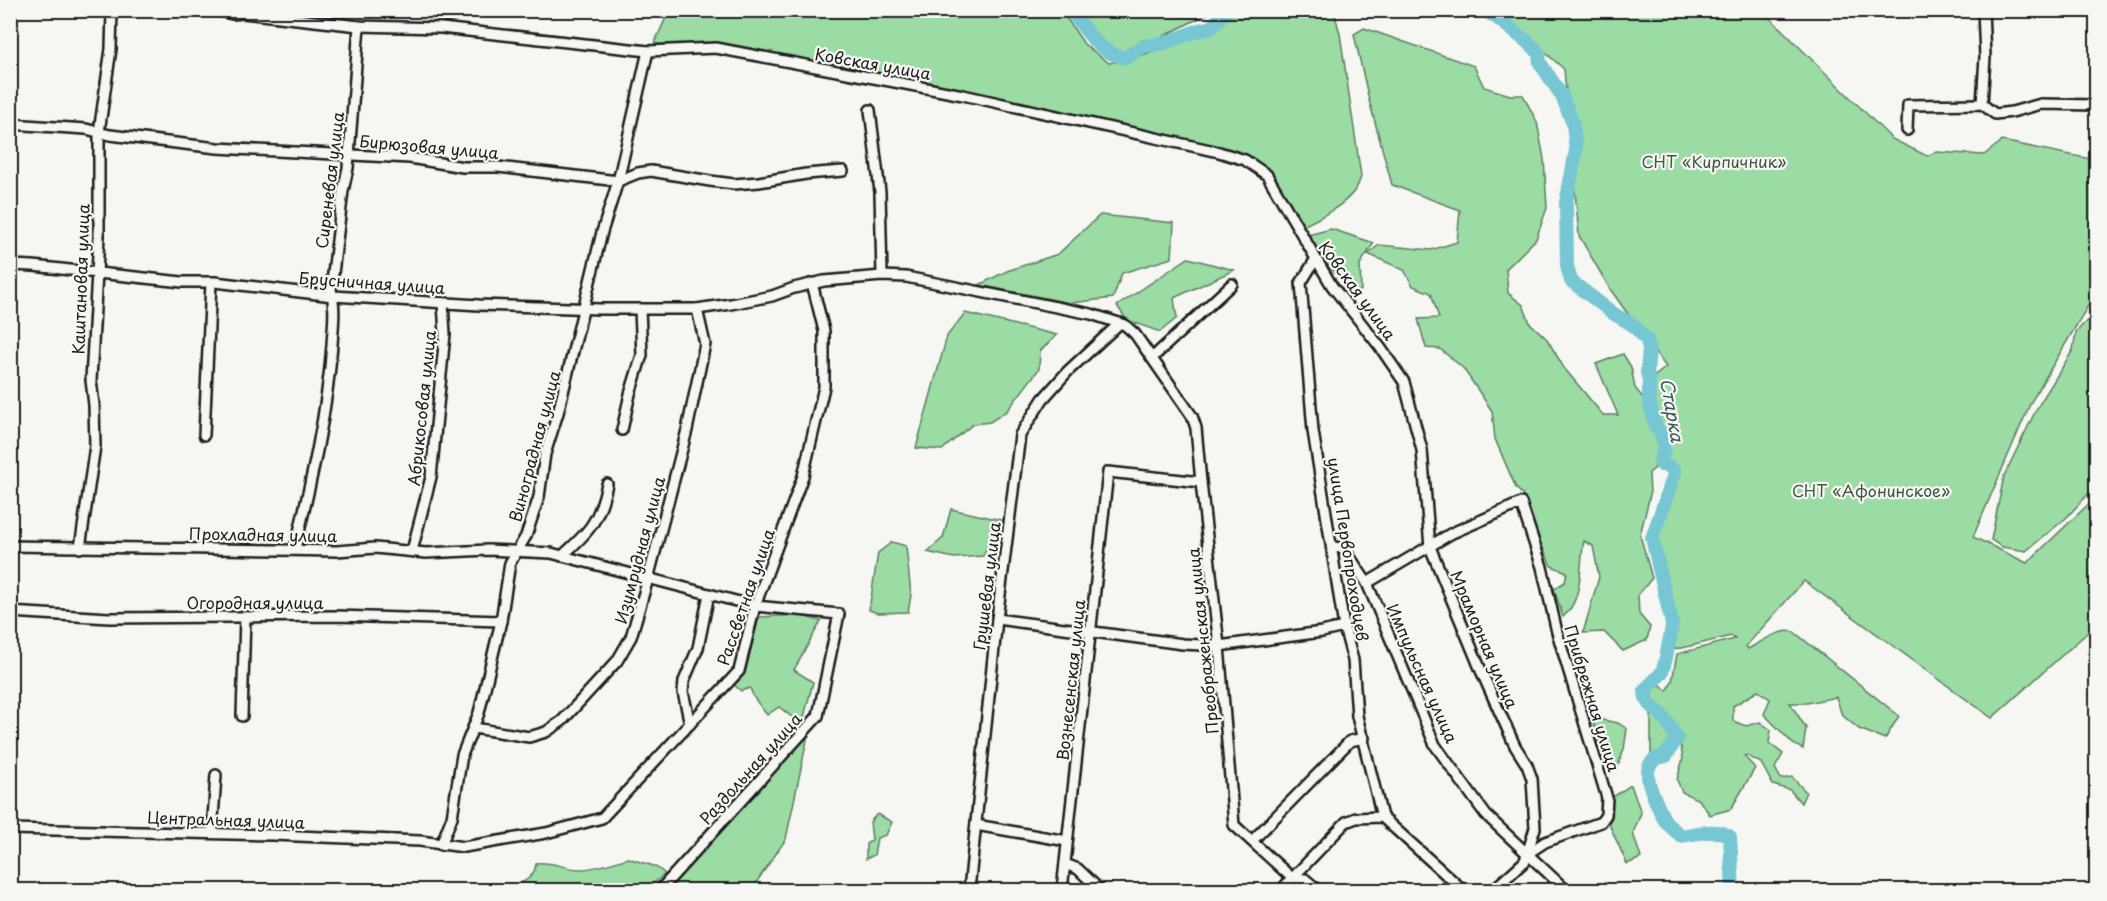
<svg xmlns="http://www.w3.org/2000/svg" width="2107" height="901" viewBox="0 0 2107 901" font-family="'Playpen Sans',sans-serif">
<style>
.green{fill:#9bdba4;stroke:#5c7c60;stroke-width:1.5}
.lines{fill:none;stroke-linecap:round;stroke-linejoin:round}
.river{stroke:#77c6d3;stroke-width:14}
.minor-casing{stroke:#1c1c1c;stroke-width:14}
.minor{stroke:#f6f6f2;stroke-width:9}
.labels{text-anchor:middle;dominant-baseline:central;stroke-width:4.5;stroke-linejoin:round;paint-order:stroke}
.street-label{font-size:16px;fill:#1c1c1c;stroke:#f6f6f2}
.park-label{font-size:16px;fill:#425545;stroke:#f6f6f2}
.water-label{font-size:18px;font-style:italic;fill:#3c585c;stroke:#f6f6f2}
</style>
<rect width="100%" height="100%" fill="#f6f6f2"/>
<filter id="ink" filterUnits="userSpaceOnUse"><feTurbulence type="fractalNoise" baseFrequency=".0167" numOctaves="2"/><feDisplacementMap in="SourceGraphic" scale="12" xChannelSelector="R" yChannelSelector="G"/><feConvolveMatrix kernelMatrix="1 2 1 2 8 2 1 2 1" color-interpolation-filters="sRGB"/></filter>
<g filter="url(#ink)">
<g class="green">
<path d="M1061,10L1084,44L1109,63L1132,59L1184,39L1213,31L1226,16L1236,11H1334L1340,34L1361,176C1356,201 1323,216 1301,227L1269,174L1246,156L719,45L654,44L669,11Z"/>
<path d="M1071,11H1213L1160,38L1165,43L1144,46L1125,58C1099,53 1086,31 1071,11Z"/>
<path d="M1498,11H1767L1766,14L1892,139L1927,156L1936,152L1984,155L2002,141L2096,160V299L2089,304L2031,402L1973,537L2027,563L2096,497V625L1992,718L1804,581L1746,646L1748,649C1761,642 1780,628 1794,632L1899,716L1885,739L1859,729L1842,715L1836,697L1807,703H1790L1806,728L1803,749L1793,744L1764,714L1770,699L1758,691L1733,706V721L1746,726L1760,722L1771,730L1769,743L1783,754L1775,768L1781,779L1792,777L1806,792L1801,803L1790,790L1773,785L1761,763L1746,755L1744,756L1755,768L1731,809L1710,815L1699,800L1682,792L1677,780L1683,758L1679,737L1662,711L1650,704L1646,698V691L1656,680L1667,691L1672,681L1677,654L1735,639L1731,636L1682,648L1669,649L1676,625L1669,599L1665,597L1652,538L1675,472L1670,467L1662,465L1660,461L1664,450L1662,434L1656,428L1649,401V381L1666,367L1610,289L1579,236L1564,69Z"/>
<path d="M1364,28L1474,66L1484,87L1510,95H1523L1537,122L1544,159L1547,208L1536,239L1506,269L1508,293L1523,305L1530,323L1547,339L1564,368L1603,415H1618L1596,364L1623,354L1631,367L1635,388L1644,399L1652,430L1658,434L1659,450L1655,468L1649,473L1650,495L1640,535L1652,578L1638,595L1639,614L1650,627L1647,640L1623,651L1604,632L1583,633L1599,577L1593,546L1584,541C1579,565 1584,599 1563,617L1554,589L1565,582L1567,572L1551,566L1530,518L1522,494L1516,488L1495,439L1492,411L1463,368L1440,349L1426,348L1418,319L1439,318L1431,293L1413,286L1404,270L1368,254L1379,245L1431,250L1457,242L1460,210L1392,185L1369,100L1354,34Z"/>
<polygon points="1100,215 1174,223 1172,258 1122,273 1113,298 1071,303 979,285 1007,271 1058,254"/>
<polygon points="1331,229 1374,243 1360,264 1361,290 1355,294 1318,255 1308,235"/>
<polygon points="1188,258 1234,270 1174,298 1177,318 1160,332 1127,320 1117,306"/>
<polygon points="2096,311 2096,486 2066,518 2026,551 2002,547 1991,540 2004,476 2037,408 2073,350 2076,332"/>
<polygon points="965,313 1057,335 1040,351 1039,369 1007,411 990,422 973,424 942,450 916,448 947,336"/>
<polygon points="951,509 1001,520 983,556 954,558 927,552 943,538"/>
<polygon points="892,542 906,546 911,595 908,612 878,613 869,610 878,553"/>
<polygon points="798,615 821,621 794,670 813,682 802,725 779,707 767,715 754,698 750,688 741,691 734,685 745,672 759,617"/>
<polygon points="1653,711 1661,716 1676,738 1665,756 1651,757 1651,716"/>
<polygon points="1592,718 1618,723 1627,729 1624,749 1617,769 1598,754 1598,738"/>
<polygon points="808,735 786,839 751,890 667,890"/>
<polygon points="1631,785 1641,813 1633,833 1641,858 1627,864 1610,826 1610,799"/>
<polygon points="877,814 892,822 886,835 877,838 874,855 866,859 866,844 872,840 870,822"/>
<path d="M629,858C644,865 653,862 665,874L645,890H490V887C509,886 534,886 536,863C550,861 564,868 578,869C594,870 614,862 629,858Z"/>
</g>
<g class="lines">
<g class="river">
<path d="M1071,10C1086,31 1099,53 1125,58L1144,46L1165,43L1199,30L1211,28L1227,10"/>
<path d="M1484,10L1497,18L1535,48L1539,54L1540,63L1562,96L1573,124L1576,151L1566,203L1567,266L1571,281L1614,314L1633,325L1647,340L1649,349L1647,372L1649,381V401L1656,428L1662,434L1664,450L1660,461L1662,465L1670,467L1675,472L1652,538L1672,624C1672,629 1664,670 1662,672C1658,678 1650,684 1645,690C1645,705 1655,707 1663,717C1668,723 1672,731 1677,738L1666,756C1639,760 1648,784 1656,802C1659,808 1662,818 1667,823C1671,828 1677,832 1681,836C1696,834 1719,827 1730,837L1733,890"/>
</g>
<g class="minor-casing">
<g id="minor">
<polyline points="215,10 232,14 243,13 359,26 441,28 648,51 716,48 963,95 1219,152 1245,160 1267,175 1332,286 1380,347 1404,382 1422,450 1430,547 1482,673 1515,746 1527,765 1532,779 1535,828 1527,854 1525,861 1493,890"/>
<polyline points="1982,104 1985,57 1983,10"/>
<polyline points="870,110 880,192 882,276"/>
<polyline points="10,124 86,129 110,135 217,148 410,158 463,167 498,167 618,181 638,173 651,171 710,181 734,184 759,182 806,174 843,171"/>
<polyline points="1907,130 1908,105 1982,104 1995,114 2012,112 2041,104 2096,105"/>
<polyline points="1315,260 1301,283 1313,431 1344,627 1353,660 1357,716 1382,817"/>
<polyline points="10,265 33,266 182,282 215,282 333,296 479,305 600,309 697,309 731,304 772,296 794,288 824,281 882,276 906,277 1091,314 1125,325 1135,334 1192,416 1196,428 1201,482 1219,646 1234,825 1292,878 1305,879 1318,890"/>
<polyline points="1152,358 1232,284"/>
<polyline points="622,430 630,394 642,355 640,309"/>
<polyline points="204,435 211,282"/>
<polyline points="10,546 337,551 375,548 426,553 488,550 551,553 755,606 839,614 818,716 660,890"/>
<polyline points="1332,547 1344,548 1367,583 1435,745 1486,815 1566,890"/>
<polyline points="80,548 95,446 94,405 91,380 99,237 99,132 111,49 112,10"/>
<path d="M295,549C311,482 327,413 332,345C333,326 336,308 331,290L343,191L348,168L359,26"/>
<polyline points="412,551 431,477 445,334 443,303"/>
<path d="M562,556C590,531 599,521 607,484"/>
<polyline points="1367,583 1452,533 1521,503 1542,567 1557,632 1607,798 1606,815 1601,822 1545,842 1527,854"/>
<polyline points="10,612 109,618 336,616 501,621"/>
<polyline points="997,619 1183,644 1219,646 1322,632 1344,627"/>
<polyline points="242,716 245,617"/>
<polyline points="690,724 683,692 684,681 698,648 709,594"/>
<polyline points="474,728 529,737 546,732 562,721 617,661 631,637 648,579 687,430 705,344 697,309"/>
<polyline points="976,825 1067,841"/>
<polyline points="10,829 273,835 420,841 464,847 546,833 602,818 739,671 755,606 803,476 824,387 824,331 812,283"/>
<polyline points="212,833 216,775"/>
<polyline points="1252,841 1350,741 1364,738"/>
<polyline points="441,845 452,817 462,755 479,713 501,621 510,563 526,536 539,497 545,454 558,413 602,232 618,181 648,51"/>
<polyline points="1065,864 1078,869 1100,890"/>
<polyline points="969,890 997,619 1020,435 1043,399 1068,371 1120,323"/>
<polyline points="1062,890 1108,472 1201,482"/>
<polyline points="1281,890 1346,822 1356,818 1382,817 1463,890"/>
</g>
</g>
<use href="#minor" class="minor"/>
</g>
</g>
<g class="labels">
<g class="street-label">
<text transform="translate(873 63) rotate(10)">Ковская улица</text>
<text transform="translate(429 146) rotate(5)">Бирюзовая улица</text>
<text transform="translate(329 180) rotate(-83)">Сиреневая улица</text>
<text transform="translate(80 279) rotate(-88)">Каштановая улица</text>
<text transform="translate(372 282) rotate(4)">Брусничная улица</text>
<text transform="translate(1358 290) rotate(54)">Ковская улица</text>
<text transform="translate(421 408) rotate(-84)">Абрикосовая улица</text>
<text transform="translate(534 446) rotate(-75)">Виноградная улица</text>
<text transform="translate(263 534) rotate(1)">Прохладная улица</text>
<text transform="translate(1349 549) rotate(81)">улица Первопроходцев</text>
<text transform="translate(639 550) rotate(-75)">Изумрудная улица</text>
<text transform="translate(986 586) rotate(-83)">Грушевая улица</text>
<text transform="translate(745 597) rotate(-71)">Рассветная улица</text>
<text x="255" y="602">Огородная улица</text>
<text transform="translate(1485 639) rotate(67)">Мраморная улица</text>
<text transform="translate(1202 641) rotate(-96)">Преображенская улица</text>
<text transform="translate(1423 673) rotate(66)">Импульсная улица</text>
<text transform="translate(1070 680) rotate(-84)">Вознесенская улица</text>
<text transform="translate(1593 698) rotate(73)">Прибрежная улица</text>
<text transform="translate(750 768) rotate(-48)">Раздольная улица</text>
<text transform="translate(226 819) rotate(2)">Центральная улица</text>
</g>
<g class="park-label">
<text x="1714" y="161">СНТ «Кирпичник»</text>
<text x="1871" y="490">СНТ «Афонинское»</text>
</g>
<g class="water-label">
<text transform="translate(1673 410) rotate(80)">Старка</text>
</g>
</g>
<rect width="2107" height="901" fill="none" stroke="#f6f6f2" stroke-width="36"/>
<rect x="18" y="18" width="2071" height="865" fill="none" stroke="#1c1c1c" stroke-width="2" filter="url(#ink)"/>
</svg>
